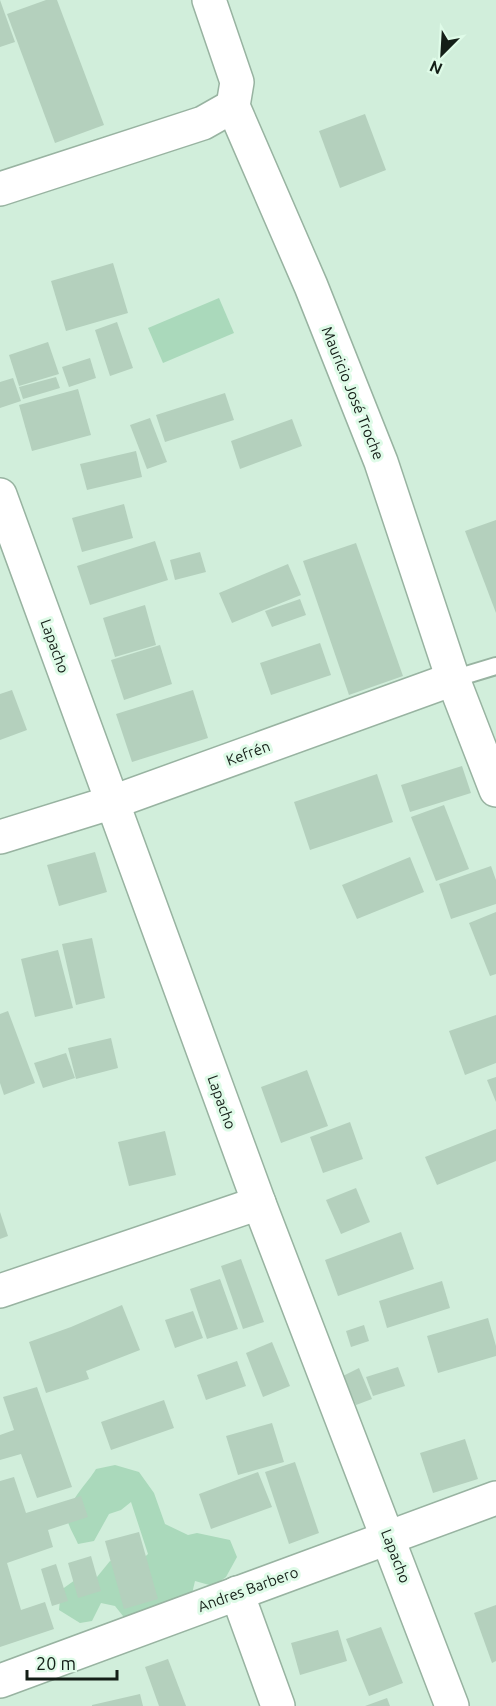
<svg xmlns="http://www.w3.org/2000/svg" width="496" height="1706" viewBox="0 0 496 1706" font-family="Ubuntu,sans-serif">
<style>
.green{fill:#aad9bb}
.building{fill:#b4d0bd}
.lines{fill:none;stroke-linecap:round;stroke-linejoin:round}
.service-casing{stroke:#98b3a1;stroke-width:20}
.minor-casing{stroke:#98b3a1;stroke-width:36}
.tertiary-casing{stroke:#98b3a1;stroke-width:36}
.service{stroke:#fff;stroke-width:16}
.minor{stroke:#fff;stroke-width:33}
.tertiary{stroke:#fff;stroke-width:33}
.labels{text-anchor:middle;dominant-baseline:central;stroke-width:6;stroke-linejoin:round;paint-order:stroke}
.street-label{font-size:15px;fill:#141e17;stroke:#dffbe8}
</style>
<rect width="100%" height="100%" fill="#d1eedb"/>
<g class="green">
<polygon points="219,298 234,333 163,363 148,328"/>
<path d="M115,1465L139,1472L154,1493L165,1524L188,1535L197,1533L230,1540L237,1557L226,1577L213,1586L195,1581L191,1598L127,1621L115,1606L101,1603L92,1621L80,1623L59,1610L61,1590L75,1580L97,1577L110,1561L135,1566L148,1554L131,1502L121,1510L109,1514L94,1541L78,1544C75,1537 70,1529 68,1522C63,1506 88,1483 96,1469Z"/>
</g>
<g class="building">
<polygon points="0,0 15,42 0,47"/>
<polygon points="46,0 57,0 104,125 55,143 7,14"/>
<polygon points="365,114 386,170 340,188 319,131"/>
<polygon points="113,263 128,313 66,331 51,281"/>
<polygon points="117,322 133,368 110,376 95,330"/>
<polygon points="48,342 59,374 19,386 9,355"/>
<polygon points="90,358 96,378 69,387 62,367"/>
<polygon points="56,377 60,388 23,399 19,387"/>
<polygon points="13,378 21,401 0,408 0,382"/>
<polygon points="78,389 91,435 32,451 19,405"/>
<polygon points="225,393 234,420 165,442 156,415"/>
<polygon points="150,418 167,462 147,469 130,425"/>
<polygon points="292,419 302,446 240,469 231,441"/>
<polygon points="136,451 142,477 87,490 80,464"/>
<polygon points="124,504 133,538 82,552 72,518"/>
<polygon points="496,520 496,613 465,531"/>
<polygon points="155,541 168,580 90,605 77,566"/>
<polygon points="356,543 403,676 349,695 303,561"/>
<polygon points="200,552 206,572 175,580 170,560"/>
<polygon points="288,564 301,595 232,623 219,593"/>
<polygon points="300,599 306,615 272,627 265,611"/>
<polygon points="145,605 156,645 115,657 103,618"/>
<polygon points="320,643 331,675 271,695 260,663"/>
<polygon points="160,645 172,684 124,700 111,660"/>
<polygon points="12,690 27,730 0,740 0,694"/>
<polygon points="193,690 208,738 132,762 116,714"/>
<polygon points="462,766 471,793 410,812 401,785"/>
<polygon points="377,774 393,822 310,850 294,802"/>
<polygon points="444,805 469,869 436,881 411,817"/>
<polygon points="95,852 107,892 59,906 47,865"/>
<polygon points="410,857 424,892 357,919 342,885"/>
<polygon points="491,866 496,880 496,904 451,919 439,884"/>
<polygon points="496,912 496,974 490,976 469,923"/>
<polygon points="92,938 105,998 76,1005 62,944"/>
<polygon points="58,950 73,1008 35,1017 21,959"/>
<polygon points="8,1011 35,1083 4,1095 0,1083 0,1014"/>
<polygon points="496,1015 496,1063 465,1075 449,1031"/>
<polygon points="111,1038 118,1068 76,1079 68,1048"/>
<polygon points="66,1053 75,1078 43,1088 34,1063"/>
<polygon points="307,1070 328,1126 281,1143 261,1087"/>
<polygon points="496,1077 496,1102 487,1080"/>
<polygon points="350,1122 363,1159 323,1173 310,1137"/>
<polygon points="496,1129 496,1161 437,1185 425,1157"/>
<polygon points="165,1131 176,1175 129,1186 118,1142"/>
<polygon points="356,1188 370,1222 341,1234 326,1200"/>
<polygon points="0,1212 8,1236 0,1239"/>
<polygon points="401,1232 414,1269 338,1296 325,1260"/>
<polygon points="241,1259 264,1322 243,1329 221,1266"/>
<polygon points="220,1279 238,1329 207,1339 190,1289"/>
<polygon points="442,1281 450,1308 387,1328 379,1301"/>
<polygon points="122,1305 140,1350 86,1371 89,1379 46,1393 29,1342 71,1327"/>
<polygon points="193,1311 203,1338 175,1348 165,1320"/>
<polygon points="488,1318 496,1346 496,1356 438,1373 427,1336"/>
<polygon points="364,1325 369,1341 351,1347 346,1331"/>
<polygon points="272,1342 290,1386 263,1397 246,1353"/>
<polygon points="237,1361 246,1386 206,1400 197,1375"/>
<polygon points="398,1367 405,1386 373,1396 366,1377"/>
<polygon points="359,1368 372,1399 356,1405 343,1376"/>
<polygon points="37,1387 72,1487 37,1498 21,1454 0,1460 0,1435 14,1430 3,1397"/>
<polygon points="164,1400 174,1428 111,1450 101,1422"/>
<polygon points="272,1423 284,1462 238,1475 226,1436"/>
<polygon points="465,1439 478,1479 433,1493 420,1453"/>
<polygon points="295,1462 319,1533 289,1544 265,1472"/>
<polygon points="258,1472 272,1507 211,1529 199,1494"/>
<polygon points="14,1477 26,1513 81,1496 88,1517 48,1530 53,1547 7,1563 21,1610 45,1602 54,1629 0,1647 0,1481"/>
<polygon points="139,1532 158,1599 124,1609 105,1541"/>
<polygon points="91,1556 101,1591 78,1598 68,1563"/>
<polygon points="56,1564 68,1601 52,1606 41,1569"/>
<polygon points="496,1605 496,1661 492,1663 474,1613"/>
<polygon points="381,1627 403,1683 369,1696 346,1639"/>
<polygon points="338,1630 347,1661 300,1675 291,1643"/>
<polygon points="168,1659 186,1706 159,1706 145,1667"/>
<polygon points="140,1694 143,1706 92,1706 92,1705"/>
<polygon points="387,1698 390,1706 365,1706"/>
</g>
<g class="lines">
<g class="service-casing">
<polyline id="service" points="453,679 496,666"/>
</g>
<g class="minor-casing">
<g id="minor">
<polyline points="209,0 237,82 233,106 311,286 381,462 453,679 496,790"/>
<polyline points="0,189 203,123 233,106"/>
<polyline points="0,837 113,802 453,679"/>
<polyline points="0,1291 259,1203"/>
<polyline points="237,1593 278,1706"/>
<polyline points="0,1681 496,1498"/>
</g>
</g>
<g class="tertiary-casing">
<polyline id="tertiary" points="0,495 259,1203 452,1706"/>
</g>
<use href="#service" class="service"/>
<use href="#minor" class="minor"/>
<use href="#tertiary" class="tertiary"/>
</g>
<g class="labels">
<g class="street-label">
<text transform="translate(353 393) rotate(68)">Mauricio José Troche</text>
<text transform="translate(55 646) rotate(70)">Lapacho</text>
<text transform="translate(248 753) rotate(-20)">Kefrén</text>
<text transform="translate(222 1102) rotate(70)">Lapacho</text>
<text transform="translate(396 1556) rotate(69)">Lapacho</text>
<text transform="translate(248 1589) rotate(-20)">Andres Barbero</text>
</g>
</g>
<g transform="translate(442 54) rotate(204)" stroke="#dffbe8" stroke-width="4.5" paint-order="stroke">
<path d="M0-4.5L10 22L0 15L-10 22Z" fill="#141e17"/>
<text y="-9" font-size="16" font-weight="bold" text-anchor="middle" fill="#141e17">N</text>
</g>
<path d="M27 1670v9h90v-9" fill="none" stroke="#141e17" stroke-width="3"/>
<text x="36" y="1670" font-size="18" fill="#141e17" stroke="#dffbe8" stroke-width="4.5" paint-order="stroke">20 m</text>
</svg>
